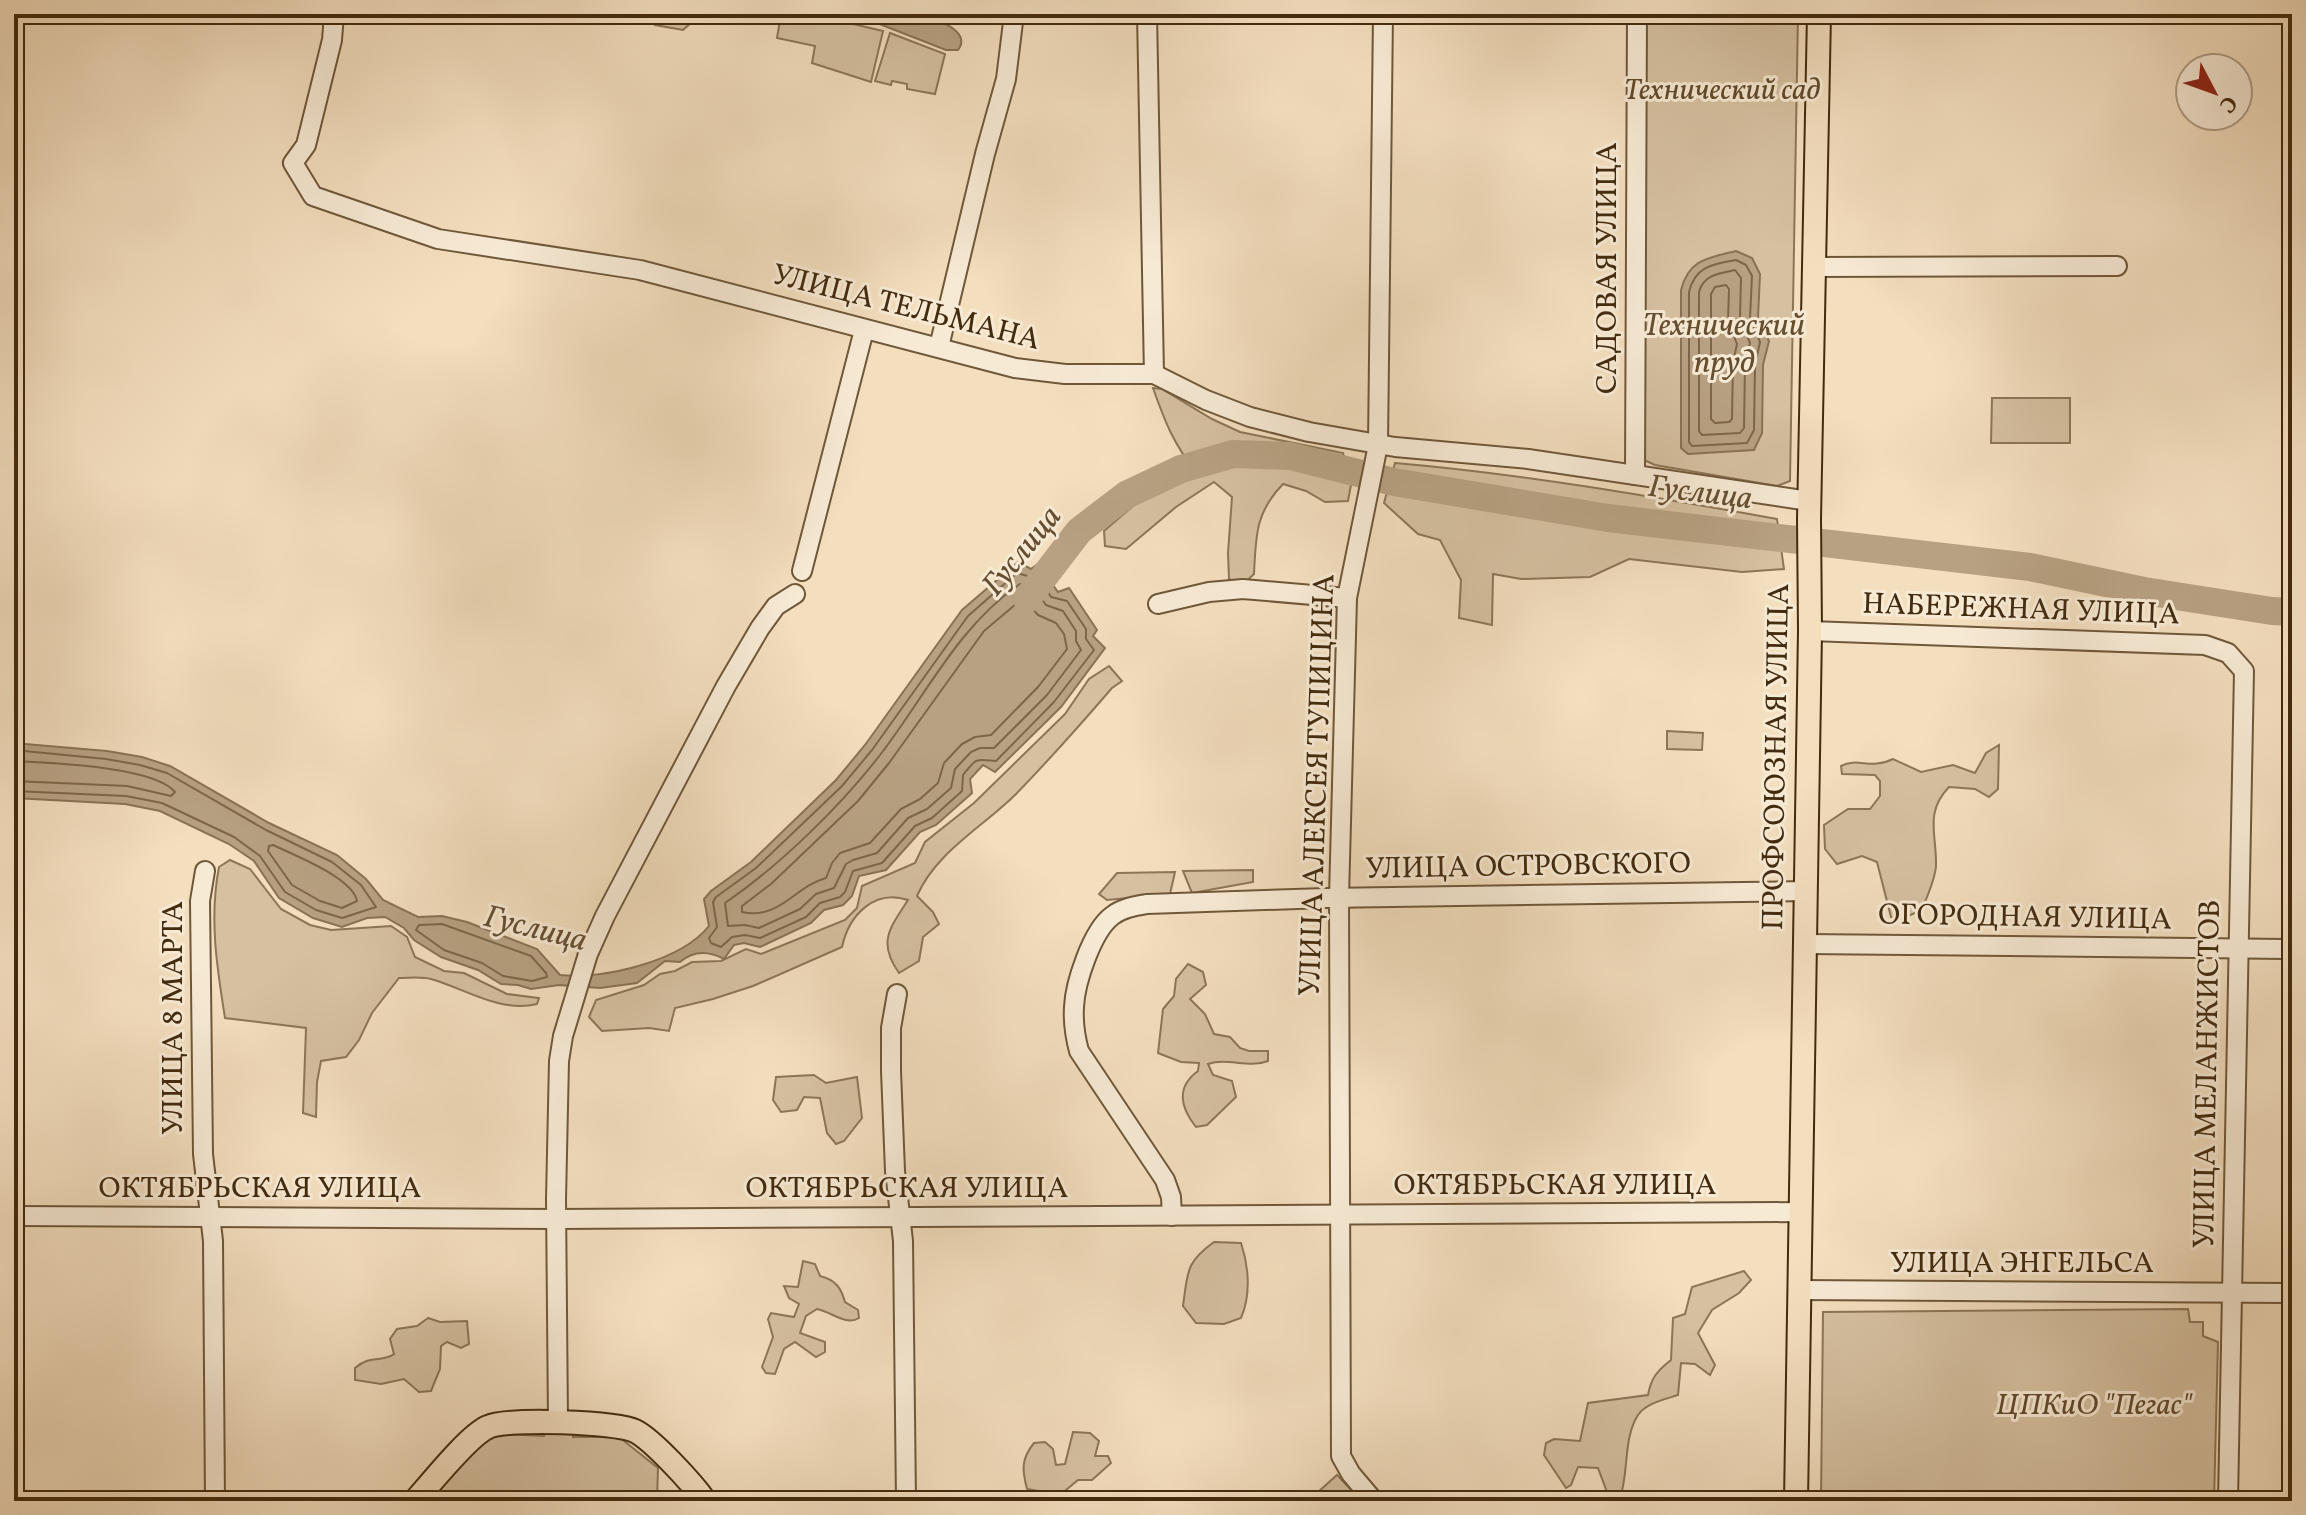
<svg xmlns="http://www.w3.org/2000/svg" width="2306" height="1515" viewBox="0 0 2306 1515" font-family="Vollkorn,serif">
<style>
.green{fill:#d5c0a0;stroke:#8c7657;stroke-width:2}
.water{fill:#b7a182;stroke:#897254;stroke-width:2}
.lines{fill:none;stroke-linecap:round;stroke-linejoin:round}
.shore{stroke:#7d6648;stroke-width:2}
.river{stroke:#b7a182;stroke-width:28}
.minor-casing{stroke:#6f583a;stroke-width:22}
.major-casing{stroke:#432b0e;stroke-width:26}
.minor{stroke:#f7ead5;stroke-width:18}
.major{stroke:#f3debe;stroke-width:22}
.labels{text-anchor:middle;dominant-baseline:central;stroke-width:6;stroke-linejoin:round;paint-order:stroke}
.park-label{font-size:30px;font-style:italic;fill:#60492b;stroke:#f7ead5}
.street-label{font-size:30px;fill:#432b0e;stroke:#f7ead5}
.water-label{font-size:32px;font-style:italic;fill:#664e31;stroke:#f7ead5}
</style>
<rect width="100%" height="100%" fill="#f3debe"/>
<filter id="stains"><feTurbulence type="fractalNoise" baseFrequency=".0025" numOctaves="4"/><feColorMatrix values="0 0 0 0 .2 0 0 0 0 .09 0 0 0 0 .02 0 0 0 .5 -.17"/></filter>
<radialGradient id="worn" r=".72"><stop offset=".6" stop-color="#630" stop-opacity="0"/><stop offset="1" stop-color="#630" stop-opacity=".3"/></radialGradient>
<g class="green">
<polygon points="647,14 694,14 692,22 683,30 655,25"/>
<polygon points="781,14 811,14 883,31 871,82 812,63 815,46 777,38"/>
<polygon points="1647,14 1798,14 1790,481 1777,486 1655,465 1644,460 1645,222 1641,219"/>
<polygon points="890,33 945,54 935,94 907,89 907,84 892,81 891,85 875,81"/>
<path d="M1153,388L1162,389L1212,419L1240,432L1343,453L1351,485L1348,501L1325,502L1306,491L1283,484C1255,513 1256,536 1254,574L1242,585L1229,579L1228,553L1232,497L1214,482L1176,507L1126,549L1105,546L1104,531L1147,494L1196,471C1174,446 1164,419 1153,388Z"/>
<polygon points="1992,398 2070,398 2070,443 1991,443"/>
<path d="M1395,463C1523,474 1650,496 1777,519L1784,569L1742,572L1629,559L1590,577L1521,579L1493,574L1492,625L1459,618L1461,580L1440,540L1418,534L1384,503Z"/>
<path d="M1109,666L1122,681L1112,688C1081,724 1049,760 1016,794C983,827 936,852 917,896L933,912L939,924L923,937L919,961L899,973C877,942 890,928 908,900C874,889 849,915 842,947L753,986L713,999L675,1008L669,1031L649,1028L602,1031L589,1017L596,1000L644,985L660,974L675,971L692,962L721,961L746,949L761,954L845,920L857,908L862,886L915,863L925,842L974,803L1065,714L1089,679Z"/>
<polygon points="1667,731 1703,733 1702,750 1667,749"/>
<path d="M1999,745L1998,789L1989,797L1975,789L1949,787C1924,813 1937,835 1936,866C1935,880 1927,896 1922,910L1899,920L1891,917L1877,862L1862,856L1837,864L1825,849L1824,825L1848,809H1870L1880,796V781L1875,775L1842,774L1841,766C1858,757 1871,770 1893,759L1921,772L1953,765L1975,773L1986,753Z"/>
<path d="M230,860L250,869L281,909L310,925L331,930L391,926L407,937L415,957L444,971L464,973L507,994L539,998L537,1004C500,1013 466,989 431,979C421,976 409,978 399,978L372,1013L359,1040L346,1057L321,1061L317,1082L316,1117L303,1113L306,1028L225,1018C217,968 209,918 219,867Z"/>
<polygon points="1253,870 1253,882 1192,893 1183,871"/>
<polygon points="1175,872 1170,894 1107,900 1099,894 1117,873"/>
<path d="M1188,964L1203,972L1206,985L1190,999L1205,1014L1214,1034L1230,1037L1240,1048L1249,1051H1268V1061C1248,1069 1228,1057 1208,1064L1213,1075L1232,1081L1236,1097L1207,1125L1196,1127C1180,1107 1176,1087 1198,1071L1199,1063L1181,1062L1158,1053L1163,1009L1174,996L1176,979Z"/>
<polygon points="814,1075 826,1083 857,1077 862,1118 844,1141 836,1144 827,1133 820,1098 804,1097 797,1110 781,1112 773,1100 776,1077"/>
<path d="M1214,1242L1241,1243C1249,1267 1251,1295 1241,1318L1224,1324L1196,1323L1183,1306C1188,1272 1185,1263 1214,1242Z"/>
<path d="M803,1261L815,1264L820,1276C836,1280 841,1288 845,1302L858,1310L859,1318C846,1326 832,1312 817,1309L806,1316L800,1333L825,1342V1352L816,1357L795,1342L784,1349L775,1374L766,1373L762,1367L773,1337L768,1319L771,1313L794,1317L799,1304L789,1298L784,1286L798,1287Z"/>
<path d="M1744,1271L1751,1280L1739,1293L1712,1310L1698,1333L1715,1365L1710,1375L1695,1364L1681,1363L1678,1395C1666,1399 1646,1403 1638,1415C1623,1438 1629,1473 1620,1498L1607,1492L1598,1468L1578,1467L1571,1485L1566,1488L1544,1455L1546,1443L1554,1439L1580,1441L1588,1403L1648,1395C1651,1378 1657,1371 1671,1360L1673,1318L1685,1314L1692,1287Z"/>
<polygon points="2188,1309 2190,1322 2203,1322 2203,1336 2218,1342 2214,1501 1821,1501 1823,1312"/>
<path d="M428,1318L440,1322L467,1321L469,1344L461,1348L447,1342L441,1346L440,1369L431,1391L419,1392L404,1379L381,1384L355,1380V1368C371,1354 382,1363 394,1354L390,1339L397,1329L417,1326Z"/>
<path d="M1073,1432L1090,1433L1099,1441L1095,1456H1108L1111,1463L1092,1480H1078L1060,1495L1027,1489C1022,1470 1021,1459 1034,1443L1045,1442L1053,1449L1056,1465L1065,1464Z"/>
<polygon points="545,1433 573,1433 573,1437 619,1437 658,1468 657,1501 424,1501 486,1438 503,1434 544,1436"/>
<polygon points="1337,1475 1362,1501 1308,1501"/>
<polygon points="1700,1491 1765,1491 1765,1501 1699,1501"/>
</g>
<g class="water">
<path d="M854,14C874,14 900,10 919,14C934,18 973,31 958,50H946Z"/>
<path d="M1736,251L1752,258L1760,274L1758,318L1769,341L1763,365L1762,433L1754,450L1688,454L1681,448V290C1689,259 1708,258 1736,251Z"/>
<path d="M1042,561L1058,576L1053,585L1058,592L1069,588L1097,630L1093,636L1105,648L1061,707L995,772L983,765L970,779L972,793L936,825L920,832L886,870L859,876L852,896L843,905L824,910L811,923L760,947L744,943L734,945L724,959C709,951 694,950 680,962L665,961L637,983L600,988L559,985L531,989L518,985L501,984L478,970L441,957L414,940L404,928L385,917L367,918L342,927L313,918L279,898L254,861L229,844L160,811L125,804L14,798V743L107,751L142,757L170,766L269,823L337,855L366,879L383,900L418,917L442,916L467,922L537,949L560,975C603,980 681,961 709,926L704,899L711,891L751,862L836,780L865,745L962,610L1018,562L1031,569Z"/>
</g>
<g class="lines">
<g class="shore">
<path d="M1736,260L1746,265L1752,276L1750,318L1760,342L1755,365L1754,430L1747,443L1692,446L1689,442V292C1695,266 1713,264 1736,260Z"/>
<path d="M1735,270L1741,278L1740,319L1750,343L1745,364L1744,428L1740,433L1702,435L1699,431V292C1703,275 1720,273 1735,270Z"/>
<polygon points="1726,285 1729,289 1728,321 1737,344 1733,363 1732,419 1729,422 1715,423 1711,419 1711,294 1715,287"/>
<path d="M1040,572L1046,576L1045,587L1051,597L1067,601L1086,629V639L1094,650L1054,702L996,761C976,759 977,757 963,775L962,791L932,818L915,826L882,863L853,871L845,892L840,897L820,903L806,917L760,938L745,935L732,937L721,947L711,943L709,938L717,927L713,902L716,897L756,868L842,786L872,750L968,616L1017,573L1031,577Z"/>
<path d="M1020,584L1033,587L1046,605L1063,611L1076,631V641L1081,650L1047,695L994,748H980L971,752L955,769L951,788L927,809L908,818L877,853L853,860L846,864L834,888L816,894L800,909L759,928L745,925L728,926L725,903C779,866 840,807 880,755C925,697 958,626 1020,584Z"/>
<path d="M1023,598L1038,615L1056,623L1064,634L1067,649L1038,687L991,735L975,737L962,744L944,763L938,783L920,799L901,809L870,843L840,853L832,863L826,878C794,887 780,920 742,912V906L771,884L858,801L889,763L984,631Z"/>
<polyline points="14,750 106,759 140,765 167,773 266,830 332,862 361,885 376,907 342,918 316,910 285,892 260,856 234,837 162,803 126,796 14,791"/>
<path d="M14,761C49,763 154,766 175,792L171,796L127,786L14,781"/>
<path d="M273,845C294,855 353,878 357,901L342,908L320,901L292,885L268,851L269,846Z"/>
<polygon points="442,924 531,956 546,973 547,977 532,981 503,976 482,963 444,950 416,930 419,925"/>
</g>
<polyline class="river" points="1027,599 1079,531 1126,495 1181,469 1233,454 1290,456 1394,482 1608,518 2030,567 2144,591 2272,611 2292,612"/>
<g class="minor-casing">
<g id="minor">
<polyline points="334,14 332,40 306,145 293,163 313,196 438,239 640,270 1015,368 1065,374 1154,374 1206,400 1250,417 1309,432 1395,447 1528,459 1809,501"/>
<polyline points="1147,14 1154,374"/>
<polyline points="1814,267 2117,266"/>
<polyline points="939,347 985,154 1006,79 1014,14"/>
<polyline points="1635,475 1637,14"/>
<polyline points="802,571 864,330"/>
<polyline points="1158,604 1209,592 1243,589 1347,598"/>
<polyline points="1810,631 2205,645 2228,653 2244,671 2228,1501"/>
<polyline points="205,871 200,901 203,1154 213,1241 215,1501"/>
<polyline points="1805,944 2292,949"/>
<polyline points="897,994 891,1028 891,1071 895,1171 903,1241 906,1501"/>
<polyline points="14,1216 556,1219 1801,1212"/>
<path d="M1172,1216L1171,1197L1165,1180L1079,1051C1075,1036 1073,1022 1074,1007C1075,983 1092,931 1112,916C1122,908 1135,906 1147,904L1326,898L1806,891"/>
<polyline points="1800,1290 2292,1293"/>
<polyline points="558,1423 556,1199 559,1061 563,1036 588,954 605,916 726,686 760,628 776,606 795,594"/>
<polyline points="1374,1501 1351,1474 1341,1456 1339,897 1347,598 1378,445 1383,14"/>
</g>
</g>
<g class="major-casing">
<g id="major">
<path d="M415,1501C431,1483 469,1435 488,1427C508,1418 616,1422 635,1431C653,1440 693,1484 705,1501"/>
<polyline points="1796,1501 1810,631 1809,519 1819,14"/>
</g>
</g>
<use href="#minor" class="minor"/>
<use href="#major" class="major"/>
</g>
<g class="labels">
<g class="park-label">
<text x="1722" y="91">Технический сад</text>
<text x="2094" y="1406">ЦПКиО "Пегас"</text>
</g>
<g class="street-label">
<text transform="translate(1608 268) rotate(-90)">САДОВАЯ УЛИЦА</text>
<text transform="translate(906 308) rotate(14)">УЛИЦА ТЕЛЬМАНА</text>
<text transform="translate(2021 610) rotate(2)">НАБЕРЕЖНАЯ УЛИЦА</text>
<text transform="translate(1777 757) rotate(-89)">ПРОФСОЮЗНАЯ УЛИЦА</text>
<text transform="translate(1318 785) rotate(-88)">УЛИЦА АЛЕКСЕЯ ТУПИЦИНА</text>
<text transform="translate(1528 867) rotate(-1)">УЛИЦА ОСТРОВСКОГО</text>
<text transform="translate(2025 918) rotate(1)">ОГОРОДНАЯ УЛИЦА</text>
<text transform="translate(174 1018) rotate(-90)">УЛИЦА 8 МАРТА</text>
<text transform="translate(2208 1074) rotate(-89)">УЛИЦА МЕЛАНЖИСТОВ</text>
<text x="1555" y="1186">ОКТЯБРЬСКАЯ УЛИЦА</text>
<text x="260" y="1189">ОКТЯБРЬСКАЯ УЛИЦА</text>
<text x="907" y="1189">ОКТЯБРЬСКАЯ УЛИЦА</text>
<text x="2022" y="1264">УЛИЦА ЭНГЕЛЬСА</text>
</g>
<g class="water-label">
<text x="1724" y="327">Технический<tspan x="1724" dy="37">пруд</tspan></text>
<text transform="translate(1700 494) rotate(7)">Гуслица</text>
<text transform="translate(1023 552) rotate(-51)">Гуслица</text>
<text transform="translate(535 930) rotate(14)">Гуслица</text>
</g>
</g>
<rect width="2306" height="1515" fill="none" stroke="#f3debe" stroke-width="48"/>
<rect x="16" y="16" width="2274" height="1483" fill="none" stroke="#432b0e" stroke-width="4"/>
<rect x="24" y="24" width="2258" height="1467" fill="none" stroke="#432b0e" stroke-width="2"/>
<g transform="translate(2214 92) rotate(131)"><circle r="38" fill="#f7ead5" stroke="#af9e85" stroke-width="2"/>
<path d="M0-6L14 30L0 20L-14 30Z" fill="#8f2418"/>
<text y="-12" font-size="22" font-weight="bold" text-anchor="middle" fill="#432b0e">С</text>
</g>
<rect width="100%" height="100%" filter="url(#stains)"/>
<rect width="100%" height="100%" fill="url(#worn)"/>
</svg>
